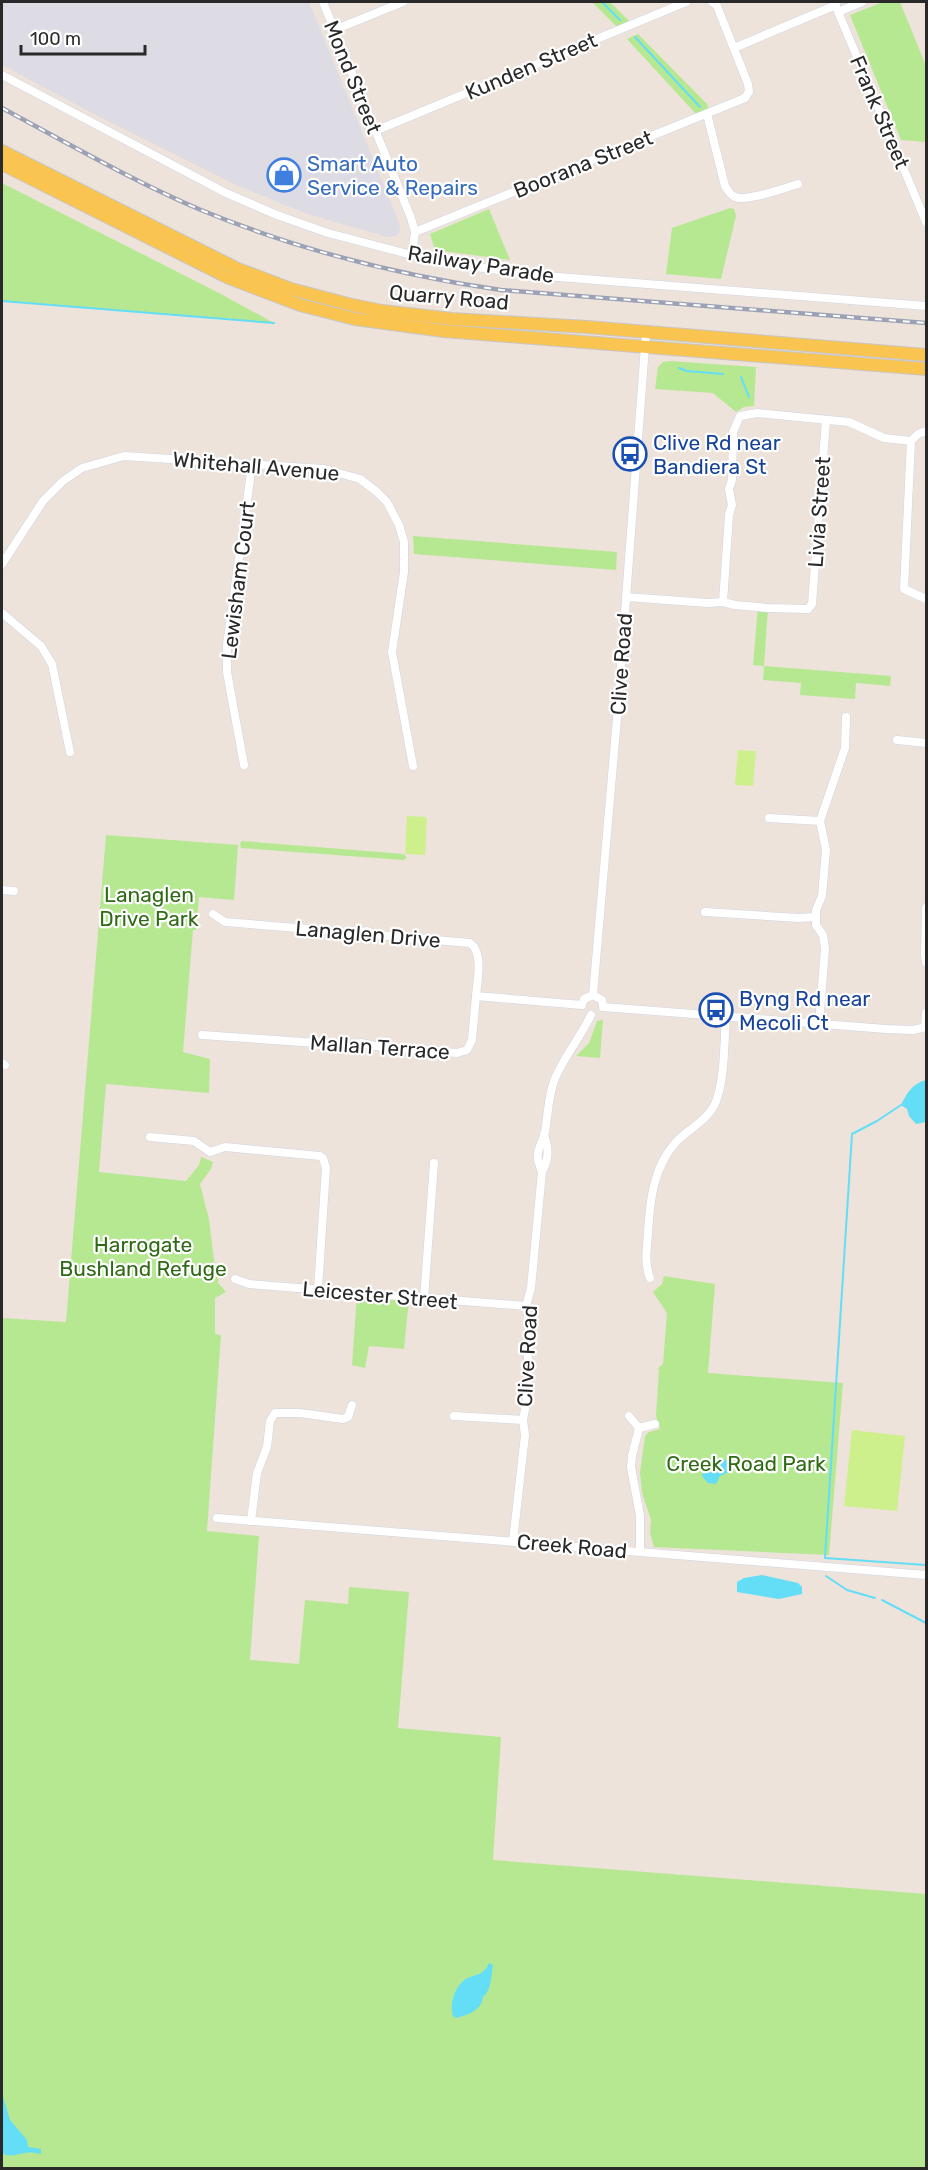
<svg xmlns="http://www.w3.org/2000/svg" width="928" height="2170" viewBox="0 0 928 2170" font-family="Rubik,sans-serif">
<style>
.industrial{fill:#dddbe4}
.green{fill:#b6e892}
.pitch{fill:#cef08c}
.water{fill:#64ddf7}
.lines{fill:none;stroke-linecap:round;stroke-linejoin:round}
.stream{stroke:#64ddf7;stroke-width:2}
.minor-casing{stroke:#cfd4e3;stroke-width:9}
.primary-casing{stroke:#c7c7c7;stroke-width:14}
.minor{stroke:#fff;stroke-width:8}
.primary{stroke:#fac451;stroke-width:12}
.rail-casing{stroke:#9ca2b5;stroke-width:4.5}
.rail{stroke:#fff;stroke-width:2;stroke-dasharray:7;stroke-linecap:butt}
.labels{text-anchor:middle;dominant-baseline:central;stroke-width:4.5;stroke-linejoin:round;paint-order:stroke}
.street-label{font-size:21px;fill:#292929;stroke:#fff}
.shop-label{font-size:21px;fill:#366cbe;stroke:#fff;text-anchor:start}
.transit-label{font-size:21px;fill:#164399;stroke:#fff;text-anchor:start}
.park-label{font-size:21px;fill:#2e6b14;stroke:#fff}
</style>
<rect width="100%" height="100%" fill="#ede3da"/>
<polygon class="industrial" points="2,2 309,2 400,225 399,233 396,236 388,237 307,214 236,185 90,112 2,65"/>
<g class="green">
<polygon points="592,2 610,2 629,21 617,27"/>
<polygon points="883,2 900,2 926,66 926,142 901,140 850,15"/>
<polygon points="638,34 707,104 709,109 696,114 627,39"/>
<polygon points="2,183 219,293 274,323 2,301"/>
<polygon points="730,208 734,209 736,216 721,279 666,274 672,228"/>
<polygon points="489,209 510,260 435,250 430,234"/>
<polygon points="670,361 756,367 754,406 744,407 736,412 713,393 655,389 658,367 663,362"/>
<polygon points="413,536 617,552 616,570 414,554"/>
<polygon points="758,607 768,608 764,666 891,676 890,686 856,683 855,699 800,695 801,683 763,680 764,666 753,665"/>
<polygon points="106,835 238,845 234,900 199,897 196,930 193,930 183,1052 210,1059 209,1093 106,1084 99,1172 186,1181 199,1165 201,1157 213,1162 211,1169 200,1184 209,1219 215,1269 220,1270 218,1283 226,1292 215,1298 215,1334 221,1335 207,1531 259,1536 250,1660 299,1664 305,1600 348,1604 349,1587 409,1592 398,1728 501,1737 493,1860 926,1894 926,2168 2,2168 2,1318 66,1322"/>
<polygon points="242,841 404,854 407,858 403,860 241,848 240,843"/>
<polygon points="603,1020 600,1058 576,1056 589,1043 597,1021"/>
<polygon points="664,1276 715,1284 708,1373 843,1383 829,1555 654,1547 650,1533 651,1520 642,1493 640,1472 645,1436 649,1432 660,1429 656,1416 659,1369 657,1369 663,1364 667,1313 653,1292 662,1284"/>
<polygon points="357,1295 409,1299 404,1349 369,1346 365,1368 352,1365"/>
</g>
<g class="pitch">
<polygon points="738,750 756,751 753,786 735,785"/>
<polygon points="407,816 427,817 425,855 405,854"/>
<polygon points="852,1430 905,1436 897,1511 844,1506"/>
</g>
<g class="water">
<path d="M926,1080V1122L916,1124L909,1116L907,1109L901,1105C906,1094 913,1083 926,1080Z"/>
<polygon points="724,1459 731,1463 731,1471 720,1476 716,1484 708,1483 702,1476 704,1467 714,1460"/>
<polygon points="762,1575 798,1583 802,1587 802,1594 779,1599 737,1592 737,1582 744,1578"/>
<path d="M489,1963L493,1965C491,1976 492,1989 483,1997C482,2010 468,2015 456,2018L453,2016C449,2002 456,1982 470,1977C479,1974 485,1973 489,1963Z"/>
<path d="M2,2093L10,2120L27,2140L28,2147L41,2149V2154C36,2153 30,2152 25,2153C16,2154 10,2158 2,2153Z"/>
</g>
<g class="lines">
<g class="stream">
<polyline points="602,2 620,20"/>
<polyline points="635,37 700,107"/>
<polyline points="2,301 274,323"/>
<polyline points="679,368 687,371 723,374"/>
<polyline points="741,377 749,397"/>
<polyline points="901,1105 877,1121 852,1134 825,1558 926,1565"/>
<polyline points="826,1576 847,1590 875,1598"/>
<polyline points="882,1600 926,1623"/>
</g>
<g class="minor-casing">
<g id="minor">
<polyline points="323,2 411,218 415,232 412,255"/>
<polyline points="834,2 926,222"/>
<polyline points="838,12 862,2"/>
<polyline points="334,30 403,2"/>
<polyline points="734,48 836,5"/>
<polyline points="2,75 226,193 277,215 328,233 412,255 445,263 546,276 926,306"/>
<path d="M707,114L725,186C728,190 730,195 735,197C747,202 784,188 798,184"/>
<polyline points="375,131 686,2"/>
<polyline points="415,232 745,98 749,92 748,84 717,6 712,2"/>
<polyline points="911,441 904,589 926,599"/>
<polyline points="911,441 918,434 926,431"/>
<polyline points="2,564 43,501 63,481 82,468 124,456 324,469 360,479 377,492 387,502 399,525 404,542 404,572 392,652 413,766"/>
<polyline points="626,597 708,603 723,602 735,605 768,608 808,609 812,604 826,420"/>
<polyline points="723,602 729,515 732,505 729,489 732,480 733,432 740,416 757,413 849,422 884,438 911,441"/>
<polyline points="2,613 41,646 52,664 70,752"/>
<polyline points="897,740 926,743"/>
<polyline points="244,765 227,672 227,645 252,465"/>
<polyline points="769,818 820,821"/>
<polyline points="2,890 14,891"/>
<polyline points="926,908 925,954 926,962"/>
<polyline points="705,912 799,918 816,917"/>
<path d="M213,914L225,922L334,931L345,935L367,931L377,935L470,943C484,953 477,981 476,996"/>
<polyline points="593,995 617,718 646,333"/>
<polyline points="582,1005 584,999 593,995 602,1000 603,1007"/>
<polyline points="603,1007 886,1029 913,1030 926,1027"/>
<polyline points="819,1023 825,949 823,935 816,925 816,910 822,896 826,850 820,821 845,748 846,717"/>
<polyline points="925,1026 926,1013"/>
<polyline points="202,1035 331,1044 343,1046 361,1043 375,1046 457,1053 467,1050 472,1040 476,996 582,1005"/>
<polyline points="2,1063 5,1065"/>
<polyline points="150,1137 194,1141 210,1152 225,1147 320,1156 323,1158 326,1168 318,1289"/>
<path d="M542,1172C533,1150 540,1151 545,1132C548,1115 548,1098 554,1081C563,1058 580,1038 591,1015"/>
<path d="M650,1278C644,1263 647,1249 648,1233C650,1200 653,1168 676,1142C689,1128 706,1122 715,1104C725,1081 724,1042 726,1017"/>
<polyline points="235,1279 249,1284 526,1306"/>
<polyline points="424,1299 434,1163"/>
<polyline points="454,1416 523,1420"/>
<polyline points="629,1416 639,1428 655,1424"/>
<polyline points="639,1428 632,1456 631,1467 640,1516 640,1552"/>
<polyline points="217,1518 926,1575"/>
<polyline points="251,1521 257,1473 267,1447 270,1421 275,1413 300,1413 343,1419 348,1417 352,1405"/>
<path d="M513,1541L525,1435L523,1420L527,1399L529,1320L526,1306L531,1288L542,1172C549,1159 549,1149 544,1135"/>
</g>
</g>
<g class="primary-casing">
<g id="primary">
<polyline points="2,151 238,269 291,289 352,305 382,311 452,319 587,327 926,355"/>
<polyline points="2,164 229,278 300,305 355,319 444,331 926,369"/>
</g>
</g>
<use href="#minor" class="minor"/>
<use href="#primary" class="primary"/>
<g class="rail-casing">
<path id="rail" d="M2,108C67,143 133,181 201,210C298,250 397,275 501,290L926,323"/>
</g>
<use href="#rail" class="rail"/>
</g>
<defs>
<g id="shop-ring" transform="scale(1.725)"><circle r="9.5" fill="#fff" stroke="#3f7fe0" stroke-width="1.5"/><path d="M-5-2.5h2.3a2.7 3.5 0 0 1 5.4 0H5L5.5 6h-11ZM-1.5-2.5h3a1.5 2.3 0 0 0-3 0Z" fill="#3f7fe0"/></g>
<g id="bus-ring" transform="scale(1.725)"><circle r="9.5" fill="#fff" stroke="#1a4fb4" stroke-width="1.5"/><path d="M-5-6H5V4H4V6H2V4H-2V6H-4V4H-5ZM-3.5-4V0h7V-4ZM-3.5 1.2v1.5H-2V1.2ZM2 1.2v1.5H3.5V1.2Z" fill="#1a4fb4"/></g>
</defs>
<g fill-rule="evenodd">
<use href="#shop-ring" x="284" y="175"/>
<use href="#bus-ring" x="630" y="454"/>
<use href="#bus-ring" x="716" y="1010"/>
</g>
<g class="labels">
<g class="street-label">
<text transform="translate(531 66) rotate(-23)">Kunden Street</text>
<text transform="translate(353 77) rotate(68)">Mond Street</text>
<text transform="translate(880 112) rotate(67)">Frank Street</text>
<text transform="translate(583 164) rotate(-22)">Boorana Street</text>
<text transform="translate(481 264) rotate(9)">Railway Parade</text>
<text transform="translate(449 297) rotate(5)">Quarry Road</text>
<text transform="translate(256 466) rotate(5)">Whitehall Avenue</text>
<text transform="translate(819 512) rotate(-86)">Livia Street</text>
<text transform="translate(238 580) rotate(-83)">Lewisham Court</text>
<text transform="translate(621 664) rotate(-86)">Clive Road</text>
<text transform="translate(368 934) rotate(5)">Lanaglen Drive</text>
<text transform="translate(380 1047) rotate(4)">Mallan Terrace</text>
<text transform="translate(380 1295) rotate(5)">Leicester Street</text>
<text transform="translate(527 1356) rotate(-87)">Clive Road</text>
<text transform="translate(572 1546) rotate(5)">Creek Road</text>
</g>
<g class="shop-label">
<text x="307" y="163">Smart Auto<tspan x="307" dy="24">Service &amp; Repairs</tspan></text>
</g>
<g class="transit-label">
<text x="653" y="442">Clive Rd near<tspan x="653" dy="24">Bandiera St</tspan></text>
<text x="739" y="998">Byng Rd near<tspan x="739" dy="24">Mecoli Ct</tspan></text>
</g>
<g class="park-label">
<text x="149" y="894">Lanaglen<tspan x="149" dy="24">Drive Park</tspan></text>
<text x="143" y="1244">Harrogate<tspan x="143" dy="24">Bushland Refuge</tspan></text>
<text x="746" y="1463">Creek Road Park</text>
</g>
</g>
<rect width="928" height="2170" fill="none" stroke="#292929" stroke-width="6"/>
<path d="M21 45v9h124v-9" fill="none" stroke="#292929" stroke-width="3"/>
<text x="30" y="45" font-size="18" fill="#292929" stroke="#ffffff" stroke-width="4.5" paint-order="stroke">100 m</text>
</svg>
